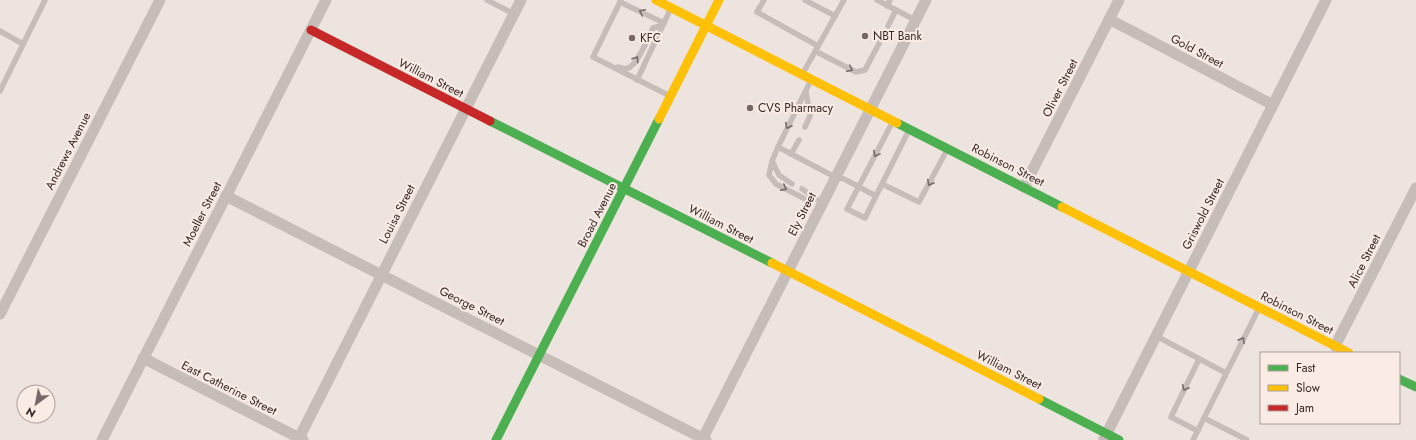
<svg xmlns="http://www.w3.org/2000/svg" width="1416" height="440" viewBox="0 0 1416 440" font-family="Jost,sans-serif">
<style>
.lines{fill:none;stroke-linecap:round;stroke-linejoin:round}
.lane{stroke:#c6bcb8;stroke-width:5.5}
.street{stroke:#c6bcb8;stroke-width:11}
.fast{stroke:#4caf50;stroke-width:9}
.slow{stroke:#ffc107;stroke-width:9}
.jam{stroke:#c62828;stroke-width:9}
.oneway{stroke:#776b68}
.poi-dot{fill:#766967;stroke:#faece5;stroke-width:1.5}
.labels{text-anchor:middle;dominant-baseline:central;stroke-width:4;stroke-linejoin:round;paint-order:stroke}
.poi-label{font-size:12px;fill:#362826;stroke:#faece5;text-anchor:start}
.street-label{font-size:12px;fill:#362826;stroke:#faece5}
</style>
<rect width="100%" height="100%" fill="#ede3df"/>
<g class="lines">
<g class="lane">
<polyline points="487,0 514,14"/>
<polyline points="621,0 593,57 668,95"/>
<polyline points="764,0 757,12 818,46"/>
<polyline points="805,0 835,16"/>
<polyline points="877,0 915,20"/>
<polyline points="620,2 664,23"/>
<polyline points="887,6 890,0"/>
<polyline points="888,26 896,10"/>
<polyline points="0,31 23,44"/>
<polyline points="815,51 856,72 865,70 882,38"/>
<path d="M618,67C622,68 627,70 630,67C639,61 648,38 653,28L663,25"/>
<polyline points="803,73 844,0"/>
<polyline points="637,80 670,10"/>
<polyline points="0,91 45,0"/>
<polyline points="805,127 810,116 806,92"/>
<polyline points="778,147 835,177 844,179 876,196 909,130"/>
<polyline points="791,154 799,140"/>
<polyline points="772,161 769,175 776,184 805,199 816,199"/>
<polyline points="792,184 779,175 772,161 778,147 811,80"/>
<polyline points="882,184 919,202 947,150"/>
<polyline points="802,189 817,199"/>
<polyline points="876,196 865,218 847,209 892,123"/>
<polyline points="1156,336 1226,373"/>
<polyline points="1204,418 1247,440"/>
<polyline points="1198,431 1171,417 1199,359"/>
<polyline points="1193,440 1259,308"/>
</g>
<g class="street">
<polyline points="1109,19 1273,105"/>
<polyline points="1024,187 1119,0"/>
<polyline points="226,196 706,440"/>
<polyline points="0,314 160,0"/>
<polyline points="1335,346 1416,188"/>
<polyline points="143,358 303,440"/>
<polyline points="1104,439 1326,0"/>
<polyline points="102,440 326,0"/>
<polyline points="298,440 521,0"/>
<polyline points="702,440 926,0"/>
</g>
<g class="fast">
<polyline points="490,121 772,263"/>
<polyline points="897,123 1062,207"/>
<polyline points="1399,379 1416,387"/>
<polyline points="1039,399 1119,440"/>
<polyline points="496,440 659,119"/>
</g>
<g class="slow">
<polyline points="656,0 897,123"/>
<polyline points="659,119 719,0"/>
<polyline points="1062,207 1349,353"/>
<polyline points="772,263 1039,399"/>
</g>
<polyline class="jam" points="311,30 490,121"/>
</g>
<defs><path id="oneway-chevron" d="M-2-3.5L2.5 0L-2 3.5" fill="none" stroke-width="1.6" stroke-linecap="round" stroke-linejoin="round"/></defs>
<g class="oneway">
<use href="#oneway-chevron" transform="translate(642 12) rotate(-154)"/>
<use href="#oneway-chevron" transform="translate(636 59) rotate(-56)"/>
<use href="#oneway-chevron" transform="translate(850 69) rotate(26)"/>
<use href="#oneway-chevron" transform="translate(788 126) rotate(117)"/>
<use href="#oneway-chevron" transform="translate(876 154) rotate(118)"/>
<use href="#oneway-chevron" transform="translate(930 183) rotate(117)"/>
<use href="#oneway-chevron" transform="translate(784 188) rotate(27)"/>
<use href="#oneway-chevron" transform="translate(1242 340) rotate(-64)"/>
<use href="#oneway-chevron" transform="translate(1185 388) rotate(116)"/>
</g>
<g class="poi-dot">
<circle cx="865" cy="36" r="4"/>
<circle cx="632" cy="38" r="4"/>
<circle cx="750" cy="108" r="4"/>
</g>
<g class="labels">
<g class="poi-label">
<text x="873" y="36">NBT Bank</text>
<text x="640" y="38">KFC</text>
<text x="758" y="108">CVS Pharmacy</text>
</g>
<g class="street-label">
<text transform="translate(1197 51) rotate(28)">Gold Street</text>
<text transform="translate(431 78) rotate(27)">William Street</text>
<text transform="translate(1060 88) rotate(-63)">Oliver Street</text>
<text transform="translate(68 151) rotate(-63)">Andrews Avenue</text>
<text transform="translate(1008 165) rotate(27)">Robinson Street</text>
<text transform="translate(202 214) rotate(-63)">Moeller Street</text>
<text transform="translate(397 214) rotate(-63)">Louisa Street</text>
<text transform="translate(802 214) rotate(-63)">Ely Street</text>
<text transform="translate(1203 214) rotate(-63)">Griswold Street</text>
<text transform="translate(597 215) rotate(-63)">Broad Avenue</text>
<text transform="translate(721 224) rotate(27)">William Street</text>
<text transform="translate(1364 261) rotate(-63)">Alice Street</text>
<text transform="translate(472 306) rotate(27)">George Street</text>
<text transform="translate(1297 313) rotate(27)">Robinson Street</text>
<text transform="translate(1009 370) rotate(27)">William Street</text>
<text transform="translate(229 388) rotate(27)">East Catherine Street</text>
</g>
</g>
<rect x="1260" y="352" width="140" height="72" fill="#faece5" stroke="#ac9e99"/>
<rect x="1268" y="365" width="20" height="6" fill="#4caf50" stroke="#ac9e99"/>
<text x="1296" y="372" font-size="12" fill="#362826">Fast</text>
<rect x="1268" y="385" width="20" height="6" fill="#ffc107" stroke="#ac9e99"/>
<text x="1296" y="392" font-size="12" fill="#362826">Slow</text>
<rect x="1268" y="405" width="20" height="6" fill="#c62828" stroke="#ac9e99"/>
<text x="1296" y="412" font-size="12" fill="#362826">Jam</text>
<g transform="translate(36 404) rotate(212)"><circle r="19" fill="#faece5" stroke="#ac9e99"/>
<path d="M0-3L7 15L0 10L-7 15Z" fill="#766967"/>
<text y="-6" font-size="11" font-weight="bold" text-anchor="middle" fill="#362826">N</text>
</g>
</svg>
